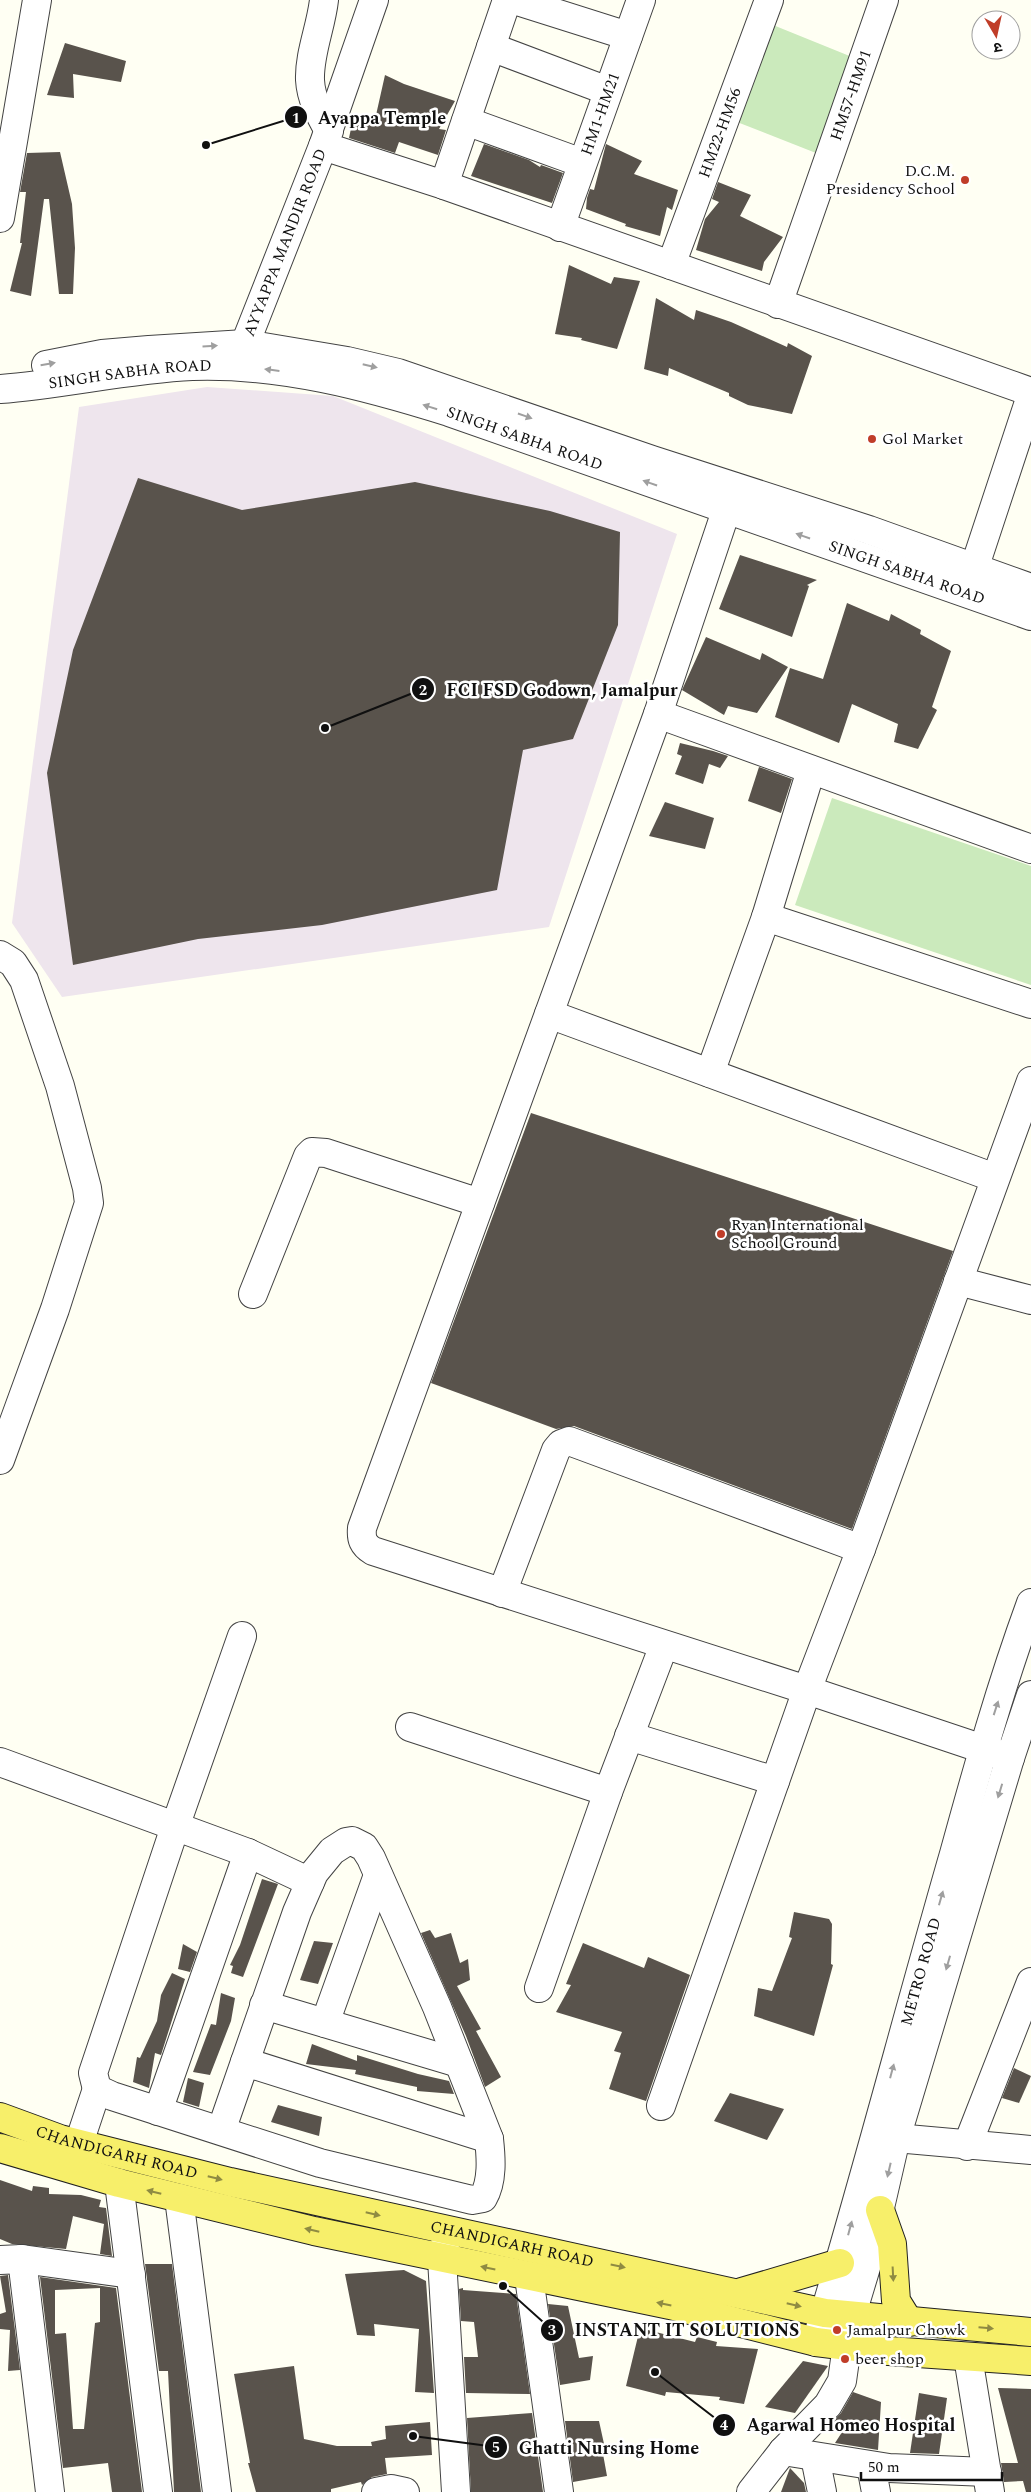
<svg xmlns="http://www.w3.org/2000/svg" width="1031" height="2492" viewBox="0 0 1031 2492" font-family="Spectral,'Noto Sans Devanagari',serif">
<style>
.industrial{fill:#eee5ed}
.green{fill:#cbeabc}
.building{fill:#59534c;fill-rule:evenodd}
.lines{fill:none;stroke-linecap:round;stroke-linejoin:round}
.minor-casing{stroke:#434343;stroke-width:30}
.major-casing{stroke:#212121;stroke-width:30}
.minor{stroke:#fff;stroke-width:28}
.major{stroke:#f7ef6a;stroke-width:28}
.oneway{fill:#9f9f9f}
.oneway2{fill:#8f8b42}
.poi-dot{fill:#c03d28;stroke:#fff;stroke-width:2}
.labels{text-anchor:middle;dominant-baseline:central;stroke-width:5;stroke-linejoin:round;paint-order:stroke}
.street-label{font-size:16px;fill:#101010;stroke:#fff}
.poi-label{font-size:16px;fill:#101010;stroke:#fff;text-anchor:start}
.leader{fill:none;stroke:#101010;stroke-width:2}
.callout-dot{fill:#101010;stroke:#fff;stroke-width:2}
.mark-label{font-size:15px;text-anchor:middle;font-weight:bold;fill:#fff}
.callout-label{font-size:18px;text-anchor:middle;font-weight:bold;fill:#101010;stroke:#fff;stroke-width:5;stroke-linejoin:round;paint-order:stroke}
</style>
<rect width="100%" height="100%" fill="#fffff3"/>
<polygon class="industrial" points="207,387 333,396 677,534 549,927 62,997 12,923 79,407"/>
<g class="green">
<polygon points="773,25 857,59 821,155 737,122"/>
<polygon points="832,798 1031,866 1031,985 795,905"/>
</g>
<g class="building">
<polygon points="65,43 126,61 121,82 73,74 74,98 47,95"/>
<polygon points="385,75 404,84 455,101 439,129 446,130 438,155 399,142 395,153 349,138 353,119 374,124"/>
<polygon points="484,144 529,160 540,167 541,165 563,173 552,203 471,176"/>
<polygon points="606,144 642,161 634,174 678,190 672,210 667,207 660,236 625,226 626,224 586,209 587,198 590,189 594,190"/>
<polygon points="60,152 72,204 75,248 73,294 59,294 49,199 44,199 31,296 10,291 22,243 20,243 26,192 20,192 27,153"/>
<polygon points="718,182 751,195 740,216 783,237 764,262 762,271 696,250 705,219 719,202 712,199"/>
<polygon points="569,265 611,284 614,277 640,281 617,349 581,340 582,338 555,334"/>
<polygon points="656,298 694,320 696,310 731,322 787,347 788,343 812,356 792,414 748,405 729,396 729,393 669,368 668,376 644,369"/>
<polygon points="138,478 242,510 415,482 550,511 620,532 618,625 573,739 523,750 497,890 322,925 198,939 73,965 47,773 73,650"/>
<polygon points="740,555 817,580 807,585 809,586 792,637 719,609"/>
<polygon points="847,603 889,621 891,614 921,630 920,634 951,651 932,707 937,710 918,749 894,742 898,724 852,704 839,743 775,717 790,668 823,679"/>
<polygon points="706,637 760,660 762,653 788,667 757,713 728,706 724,715 682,690"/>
<polygon points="680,743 713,751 728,756 720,768 709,764 703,784 675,774 682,756 677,754"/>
<polygon points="759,767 792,779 781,813 748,801"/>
<polygon points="665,802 714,818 705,849 649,836"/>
<polygon points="531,1113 953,1251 852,1529 574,1426 556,1429 431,1383"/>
<polygon points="262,1879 278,1884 243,1977 231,1973 233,1966 230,1965 240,1945"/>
<polygon points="794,1912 829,1919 832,1924 831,1964 833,1965 814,2036 754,2016 758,1988 772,1991 792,1938 789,1937"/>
<polygon points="430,1930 435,1938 451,1933 460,1963 468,1959 470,1980 457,1986 481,2029 476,2031 501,2077 485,2087 466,2036 421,1933"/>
<polygon points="314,1941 333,1943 318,1984 300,1980"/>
<polygon points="583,1943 644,1968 648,1957 690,1975 646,2101 609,2089 621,2053 614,2051 622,2032 556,2012 571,1985 566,1984"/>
<polygon points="183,1944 197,1952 190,1972 178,1969"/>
<polygon points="172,1973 185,1979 161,2055 155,2053 149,2088 133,2082 137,2057 140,2058 157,2021 161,1995"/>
<polygon points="221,1993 235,1998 231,2021 210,2075 193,2072 211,2024 216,2025"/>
<polygon points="312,2044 357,2061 357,2055 418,2074 449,2081 454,2094 417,2091 417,2087 355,2074 356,2070 306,2064"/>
<polygon points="1014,2068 1031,2076 1019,2103 1002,2098"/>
<polygon points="188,2078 204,2083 199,2107 183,2102"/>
<polygon points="730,2093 784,2109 767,2140 714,2121"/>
<polygon points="278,2105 322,2117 319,2136 271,2122"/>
<polygon points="0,2180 32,2191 33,2186 49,2188 49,2194 81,2195 101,2200 99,2207 106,2208 112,2256 100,2254 104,2224 73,2216 66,2249 12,2244 0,2239"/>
<polygon points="145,2264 172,2264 201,2492 174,2492 168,2371 159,2371"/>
<polygon points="404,2270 426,2281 434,2393 415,2392 419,2329 374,2324 375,2336 357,2335 345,2274"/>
<polygon points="8,2275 20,2370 8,2371 10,2330 0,2329 0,2314 6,2312 0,2276"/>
<path d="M40,2277L116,2288L142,2492H112L108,2463L63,2468ZM100,2288V2322L95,2323L84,2429H73L66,2333L55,2334V2290Z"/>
<polygon points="463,2288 463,2290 516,2294 530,2394 466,2393 464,2357 478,2357 474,2322 461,2321 459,2289"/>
<polygon points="548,2304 568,2306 579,2358 593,2356 590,2380 560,2385"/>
<polygon points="640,2328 695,2342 697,2337 717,2342 716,2346 758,2349 744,2404 719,2400 720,2397 666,2392 665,2396 626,2386"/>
<polygon points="803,2361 828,2366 795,2413 765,2407"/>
<polygon points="294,2366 304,2439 337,2446 372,2446 371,2442 386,2439 385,2426 430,2422 432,2455 385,2458 387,2474 372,2477 362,2485 361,2482 331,2489 331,2492 256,2492 248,2463 250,2463 234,2374"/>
<polygon points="998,2388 1031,2389 1031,2492 1026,2492 1023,2481 1004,2482 1001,2463 1018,2463"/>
<polygon points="853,2392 881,2402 878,2450 835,2443 846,2426 826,2429 841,2413"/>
<polygon points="919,2393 947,2398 939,2454 910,2453"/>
<polygon points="532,2413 543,2492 471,2492 467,2418"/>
<polygon points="565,2421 599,2421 606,2453 603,2454 607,2476 573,2482"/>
<polygon points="790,2468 804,2483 806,2492 781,2492"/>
</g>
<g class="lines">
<g class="minor-casing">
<g id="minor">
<path d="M324,0C321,27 309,54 310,80C311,99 320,115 329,131"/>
<polyline points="514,0 628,36"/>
<polyline points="491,47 608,91"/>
<polyline points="466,121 582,163"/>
<polyline points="323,146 444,185 1031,392"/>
<polyline points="444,185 507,0"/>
<polyline points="0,218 37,0"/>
<path id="s1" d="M560,227L641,0"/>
<path id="s2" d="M671,265L769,0"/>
<path id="s3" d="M778,304L884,0"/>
<path id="s4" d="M245,344L323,146L374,0"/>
<polyline points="46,365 102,354 149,350 245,344 347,361 398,373 652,460 869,530 1031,588"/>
<path id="s5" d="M0,389C64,384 128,369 192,366C280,363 366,386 449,412L1031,616"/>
<path d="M734,487L658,714L362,1528C361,1539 363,1545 373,1551L807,1690L1010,1758"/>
<polyline points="969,584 1031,396"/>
<polyline points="658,714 1031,849"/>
<polyline points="766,917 1031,1004"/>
<polyline points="0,955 13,963 24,980 60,1086 87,1188 89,1203 55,1309 0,1460"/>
<polyline points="549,1014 995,1178"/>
<polyline points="710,1073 766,917 811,770"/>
<polyline points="958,1281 1031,1300"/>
<polyline points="253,1294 308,1156 312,1152 326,1153 480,1203"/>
<polyline points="502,1593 556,1450 561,1444 569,1441 861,1549"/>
<polyline points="410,1727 608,1792"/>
<polyline points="629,1736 775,1781"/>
<polyline points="0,1762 248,1853 310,1882"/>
<polyline points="539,1988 608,1792 664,1645"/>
<polyline points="264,2005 459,2063"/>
<polyline points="325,2023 378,1875"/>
<polyline points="245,2062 489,2139"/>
<polyline points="661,2106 807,1690 861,1549 1031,1081"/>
<polyline points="158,2111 248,1853"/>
<path d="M221,2131L297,1912L314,1873L332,1851L346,1842L352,1841L364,1847L371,1858L437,2007L489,2139C491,2157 493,2181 483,2198L472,2200L320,2163L112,2096L97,2089L93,2073L175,1827L242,1636"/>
<polyline points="896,2138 1031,2150"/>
<polyline points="79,2143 97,2089"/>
<polyline points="967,2146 1031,1982"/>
<polyline points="119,2183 158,2492"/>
<polyline points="179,2198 217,2492"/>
<polyline points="447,2235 442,2259 456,2492"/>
<polyline points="22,2259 50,2492"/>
<polyline points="0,2260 22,2259 131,2274"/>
<polyline points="529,2277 559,2492"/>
<path id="s6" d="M816,2342C865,2180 907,2017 954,1854C977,1770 1001,1685 1031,1603"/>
<polyline points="968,2357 990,2492"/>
<polyline points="783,2451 889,2468 987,2472"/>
<polyline points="815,2457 822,2492"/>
<polyline points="871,2466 876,2492"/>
<polyline points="376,2492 391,2489 405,2492"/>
<polyline points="751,2492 783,2451 828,2405 842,2381 851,2317 867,2264 896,2138 1010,1758 1031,1695"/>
</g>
</g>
<g class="major-casing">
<g id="major">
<path id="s7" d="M0,2117L60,2139L230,2182L825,2313L1031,2332"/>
<polyline points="0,2148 119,2183 314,2231 670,2305 816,2342 889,2351 1031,2361"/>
<polyline points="880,2210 892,2244 896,2301 909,2322"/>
<polyline points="742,2292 840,2263"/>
</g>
</g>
<use href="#minor" class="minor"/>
<use href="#major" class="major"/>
</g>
<defs><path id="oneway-solid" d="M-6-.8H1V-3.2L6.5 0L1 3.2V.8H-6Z" transform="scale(1.25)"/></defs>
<g class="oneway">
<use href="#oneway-solid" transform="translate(210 346) rotate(-4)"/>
<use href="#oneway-solid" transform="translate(48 364) rotate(-10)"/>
<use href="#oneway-solid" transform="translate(370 366) rotate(13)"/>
<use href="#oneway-solid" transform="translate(272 370) rotate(-173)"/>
<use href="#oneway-solid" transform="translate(430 407) rotate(-163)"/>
<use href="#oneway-solid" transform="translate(525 416) rotate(19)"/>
<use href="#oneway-solid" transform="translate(650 483) rotate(-161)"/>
<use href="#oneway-solid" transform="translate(803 536) rotate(-161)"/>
<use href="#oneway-solid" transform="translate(996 1708) rotate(-72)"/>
<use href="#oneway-solid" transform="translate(1000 1791) rotate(107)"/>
<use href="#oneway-solid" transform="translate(941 1898) rotate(-74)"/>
<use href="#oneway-solid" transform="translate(948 1963) rotate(106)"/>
<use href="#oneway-solid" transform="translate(892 2071) rotate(-75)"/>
<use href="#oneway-solid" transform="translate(889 2170) rotate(103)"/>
<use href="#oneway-solid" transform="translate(850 2228) rotate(-75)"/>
</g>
<g class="oneway2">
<use href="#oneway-solid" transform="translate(215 2178) rotate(14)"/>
<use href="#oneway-solid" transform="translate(154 2192) rotate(-166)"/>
<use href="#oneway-solid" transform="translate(373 2214) rotate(13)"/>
<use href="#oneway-solid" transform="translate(312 2230) rotate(-167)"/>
<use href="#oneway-solid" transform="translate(618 2266) rotate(12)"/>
<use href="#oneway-solid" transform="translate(488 2268) rotate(-168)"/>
<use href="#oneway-solid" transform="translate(893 2274) rotate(87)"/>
<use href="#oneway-solid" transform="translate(664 2304) rotate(-168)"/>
<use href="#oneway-solid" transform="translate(794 2305) rotate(13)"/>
<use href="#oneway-solid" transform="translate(986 2328) rotate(5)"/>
</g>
<g class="poi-dot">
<circle cx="965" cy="180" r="5"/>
<circle cx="872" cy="439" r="5"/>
<circle cx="721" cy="1234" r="5"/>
<circle cx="837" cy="2330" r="5"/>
<circle cx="845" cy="2359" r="5"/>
</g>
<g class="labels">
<g class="street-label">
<text stroke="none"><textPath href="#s3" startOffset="221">HM57-HM91</textPath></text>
<text stroke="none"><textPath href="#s1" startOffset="120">HM1-HM21</textPath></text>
<text stroke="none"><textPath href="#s2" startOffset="141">HM22-HM56</textPath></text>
<text stroke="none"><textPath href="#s4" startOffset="109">AYYAPPA MANDIR ROAD</textPath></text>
<text stroke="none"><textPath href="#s5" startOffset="131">SINGH SABHA ROAD</textPath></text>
<text stroke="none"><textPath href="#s5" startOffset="536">SINGH SABHA ROAD</textPath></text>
<text stroke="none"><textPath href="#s5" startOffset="941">SINGH SABHA ROAD</textPath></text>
<text stroke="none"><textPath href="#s6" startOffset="385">METRO ROAD</textPath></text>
<text stroke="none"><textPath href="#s7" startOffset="122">CHANDIGARH ROAD</textPath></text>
<text stroke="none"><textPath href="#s7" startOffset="528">CHANDIGARH ROAD</textPath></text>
</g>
<g class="poi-label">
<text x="955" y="171" text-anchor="end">D.C.M.<tspan x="955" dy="18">Presidency School</tspan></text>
<text x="882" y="439">Gol Market</text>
<text x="731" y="1225">Ryan International<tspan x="731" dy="18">School Ground</tspan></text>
<text x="847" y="2330">Jamalpur Chowk</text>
<text x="855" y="2359">beer shop</text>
</g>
</g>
<path class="leader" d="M206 145L296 117M325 728L423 689M503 2286L552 2330M655 2372L724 2425M413 2436L496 2447"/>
<g class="callout-dot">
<circle cx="206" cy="145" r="5"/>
<circle cx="325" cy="728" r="5"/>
<circle cx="503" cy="2286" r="5"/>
<circle cx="655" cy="2372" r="5"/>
<circle cx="413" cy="2436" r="5"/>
<circle cx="296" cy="117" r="12"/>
<circle cx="423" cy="689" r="12"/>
<circle cx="552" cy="2330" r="12"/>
<circle cx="724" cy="2425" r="12"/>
<circle cx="496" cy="2447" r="12"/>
</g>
<g class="mark-label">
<text x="296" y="123">1</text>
<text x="423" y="695">2</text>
<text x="552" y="2335">3</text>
<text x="724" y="2430">4</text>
<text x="496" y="2452">5</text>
</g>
<g class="callout-label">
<text x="382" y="124">Ayappa Temple</text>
<text x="562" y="696">FCI FSD Godown, Jamalpur</text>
<text x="687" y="2336">INSTANT IT SOLUTIONS</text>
<text x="851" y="2431">Agarwal Homeo Hospital</text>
<text x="609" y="2454">Ghatti Nursing Home</text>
</g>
<g transform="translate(996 35) rotate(171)"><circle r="24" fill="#ffffff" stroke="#9f9f9f"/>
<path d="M0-4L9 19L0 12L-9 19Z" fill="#c03d28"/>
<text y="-8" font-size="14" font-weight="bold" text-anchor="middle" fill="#101010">उ</text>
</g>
<path d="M861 2472v8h141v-8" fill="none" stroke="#101010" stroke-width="2.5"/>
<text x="868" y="2472" font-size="15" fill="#101010" stroke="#ffffff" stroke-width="4" paint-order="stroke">50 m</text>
</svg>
